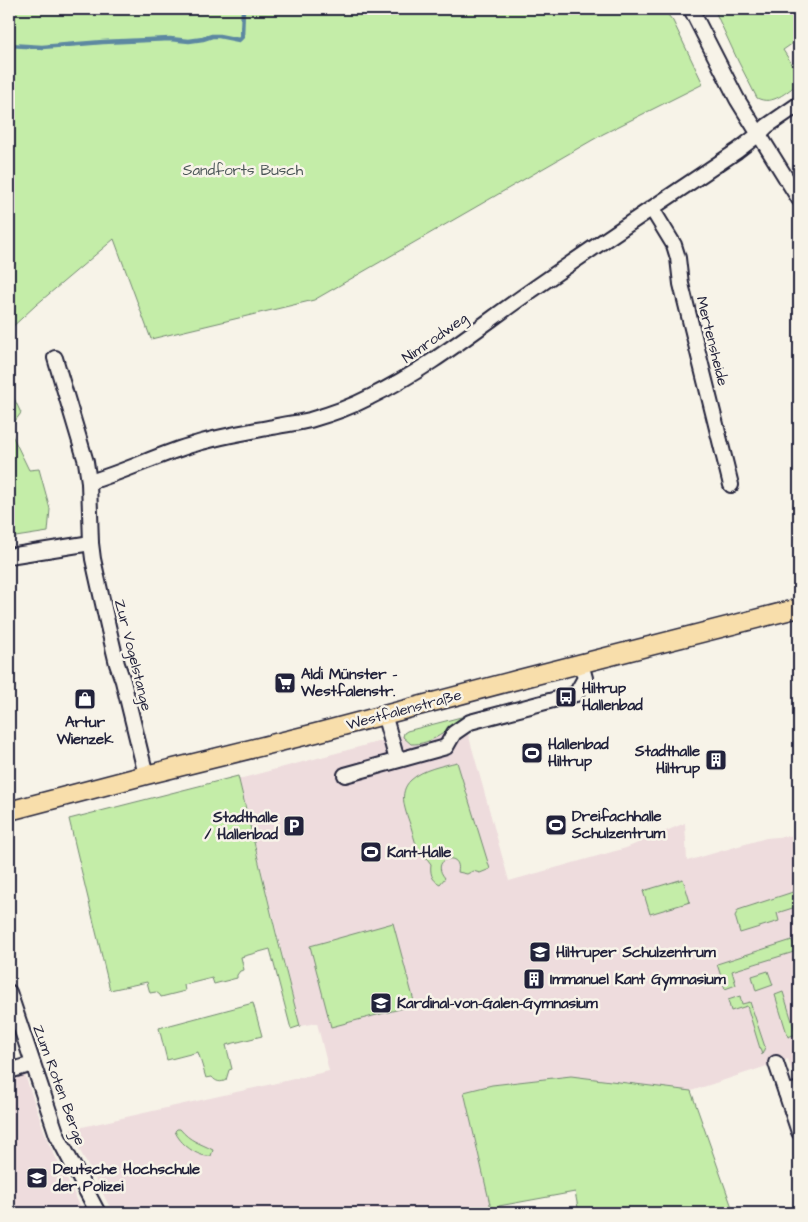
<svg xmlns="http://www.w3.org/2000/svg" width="808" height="1222" viewBox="0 0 808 1222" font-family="'Architects Daughter',sans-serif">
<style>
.built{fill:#eedcdd}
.green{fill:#c4eda8;stroke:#738872}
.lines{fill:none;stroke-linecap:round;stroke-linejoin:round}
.stream{stroke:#5d88a1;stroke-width:4.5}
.minor-casing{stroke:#22223b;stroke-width:18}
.major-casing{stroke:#22223b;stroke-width:21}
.minor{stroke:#f7f3e8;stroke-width:14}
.major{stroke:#f8deab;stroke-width:18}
.labels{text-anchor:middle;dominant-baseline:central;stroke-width:5;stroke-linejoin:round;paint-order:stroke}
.park-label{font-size:15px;fill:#4a5556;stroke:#f7f3e8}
.street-label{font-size:15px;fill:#22223b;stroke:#f7f3e8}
.poi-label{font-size:15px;font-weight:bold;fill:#22223b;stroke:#f7f3e8;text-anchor:start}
</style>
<rect width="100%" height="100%" fill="#f7f3e8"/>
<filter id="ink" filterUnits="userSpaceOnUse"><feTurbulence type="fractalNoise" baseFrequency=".02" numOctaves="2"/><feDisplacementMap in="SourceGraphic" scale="10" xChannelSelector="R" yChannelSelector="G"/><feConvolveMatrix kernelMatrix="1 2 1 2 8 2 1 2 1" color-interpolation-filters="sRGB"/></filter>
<g filter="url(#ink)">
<g class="built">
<polygon points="464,719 509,881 626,848 685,823 687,861 766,838 799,835 799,1083 796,1084 788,1059 691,1091 571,1076 492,1085 464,1092 492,1213 113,1213 69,1130 329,1071 317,1023 300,1026 239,779"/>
<polygon points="25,1075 48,1142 84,1213 9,1213 9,1080"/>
</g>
<g class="green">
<polygon points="9,9 663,9 673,21 703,84 603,134 314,300 151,339 114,239 36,305 9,330"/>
<path d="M714,9H799V39L783,50L799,75V83C786,92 773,106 757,98L738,61Z"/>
<polygon points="9,388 21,413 9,429 29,470 39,469 50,509 48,532 9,538"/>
<path d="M465,716V718C448,729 432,745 411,744L403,737L404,733L407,731Z"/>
<path d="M457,762L490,869L480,873L473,871L467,874L458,872C463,850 428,858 445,878L440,884C431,880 430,872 431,864C427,858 420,852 417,846C414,840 413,833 411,827C406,812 397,793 411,780C423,769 442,766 457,762Z"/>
<polygon points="238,776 276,933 300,1026 291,1029 270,949 241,957 244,970 240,971 237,975 237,978 214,984 212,978 184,985 185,991 161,997 160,995 156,992 150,993 147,982 110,990 69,819"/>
<polygon points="683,879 690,902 650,914 643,891"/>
<polygon points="799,890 799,906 777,913 779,921 740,933 735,916 738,910"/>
<polygon points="393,923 415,1005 331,1027 310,946"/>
<polygon points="792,940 795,949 799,948 794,950 794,952 732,971 736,985 725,989 717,964"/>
<polygon points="768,971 773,985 756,991 752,976"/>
<polygon points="783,992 796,1034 788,1037 775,995"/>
<polygon points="740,996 742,1004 750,1002 765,1047 762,1055 747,1006 731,1011 728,1000"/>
<path d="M253,1003L262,1036L226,1045L232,1069L229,1070L226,1080C221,1083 216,1082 212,1077L206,1078L198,1052L167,1060L159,1028Z"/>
<polygon points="571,1076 691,1091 734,1213 579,1213 575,1192 499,1206 499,1213 492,1213 464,1092 492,1085"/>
<path d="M177,1129H180C191,1142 198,1142 213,1150L211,1156C198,1158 179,1143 175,1131Z"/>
</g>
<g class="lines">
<polyline class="stream" points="9,45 42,47 103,42 170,39 189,41 203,39 212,36 219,36 239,40 242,37 243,9"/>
<g class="minor-casing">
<g id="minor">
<polyline points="691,9 737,99 799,199"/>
<polyline points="652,209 674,245 678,258 681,284 731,485"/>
<polyline points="55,358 86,462 89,482 91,543 93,559 108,626 117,664 123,681 146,775"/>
<path d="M89,482C125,472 159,454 195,444C221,436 247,432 273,427C285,424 298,423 310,420C331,414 351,407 370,397C426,370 474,331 525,295C595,246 666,199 737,151L759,134L767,126L799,104"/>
<polyline points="9,556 91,543"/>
<polyline points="384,714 397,760"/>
<polyline points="345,775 446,747 454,733 470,722 576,694 585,678 581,664"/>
<polyline points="9,992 57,1135 98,1213"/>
<polyline points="776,1063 799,1132"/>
<polyline points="9,1071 33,1064"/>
<polyline points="786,1093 799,1089"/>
</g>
</g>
<g class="major-casing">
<polyline id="major" points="9,811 146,775 316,733 520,679 799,608"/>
</g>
<use href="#minor" class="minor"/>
<use href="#major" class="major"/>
</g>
</g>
<defs>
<g id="supermarket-square" transform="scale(1.125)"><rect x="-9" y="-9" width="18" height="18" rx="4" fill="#22223b" stroke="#f7f3e8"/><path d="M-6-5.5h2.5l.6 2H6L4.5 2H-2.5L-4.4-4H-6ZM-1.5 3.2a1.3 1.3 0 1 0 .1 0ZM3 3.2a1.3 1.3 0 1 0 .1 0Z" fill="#fff"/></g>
<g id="bus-square" transform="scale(1.125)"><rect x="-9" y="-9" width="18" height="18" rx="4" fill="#22223b" stroke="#f7f3e8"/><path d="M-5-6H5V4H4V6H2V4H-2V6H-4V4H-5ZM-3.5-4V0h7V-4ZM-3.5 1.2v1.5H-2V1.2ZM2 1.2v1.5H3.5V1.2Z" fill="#fff"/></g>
<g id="shop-square" transform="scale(1.125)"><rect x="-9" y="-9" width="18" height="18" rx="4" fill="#22223b" stroke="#f7f3e8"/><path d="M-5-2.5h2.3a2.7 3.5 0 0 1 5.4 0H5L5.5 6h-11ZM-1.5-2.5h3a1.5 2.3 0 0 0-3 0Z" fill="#fff"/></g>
<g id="stadium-square" transform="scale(1.125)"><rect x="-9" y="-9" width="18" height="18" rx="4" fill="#22223b" stroke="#f7f3e8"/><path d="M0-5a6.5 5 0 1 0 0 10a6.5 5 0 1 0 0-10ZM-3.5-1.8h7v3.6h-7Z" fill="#fff"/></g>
<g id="building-square" transform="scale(1.125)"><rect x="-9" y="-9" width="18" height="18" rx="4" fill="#22223b" stroke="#f7f3e8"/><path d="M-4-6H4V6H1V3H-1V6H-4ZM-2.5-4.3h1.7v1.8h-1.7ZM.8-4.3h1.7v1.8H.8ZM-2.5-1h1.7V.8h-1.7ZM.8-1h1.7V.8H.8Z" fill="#fff"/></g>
<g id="parking-square" transform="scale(1.125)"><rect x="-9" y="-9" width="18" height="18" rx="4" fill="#22223b" stroke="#f7f3e8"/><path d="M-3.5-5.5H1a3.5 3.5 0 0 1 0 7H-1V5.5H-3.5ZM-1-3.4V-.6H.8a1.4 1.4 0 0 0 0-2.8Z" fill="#fff"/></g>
<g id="school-square" transform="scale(1.125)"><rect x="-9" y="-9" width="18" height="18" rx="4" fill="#22223b" stroke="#f7f3e8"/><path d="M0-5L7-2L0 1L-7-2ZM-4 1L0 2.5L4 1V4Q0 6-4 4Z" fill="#fff"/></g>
<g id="university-square" transform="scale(1.125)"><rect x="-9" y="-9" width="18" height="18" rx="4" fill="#22223b" stroke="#f7f3e8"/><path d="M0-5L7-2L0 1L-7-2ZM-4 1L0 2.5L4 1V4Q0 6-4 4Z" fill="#fff"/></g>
</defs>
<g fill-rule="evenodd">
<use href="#supermarket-square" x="285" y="683"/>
<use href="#bus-square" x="566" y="697"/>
<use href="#shop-square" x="85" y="699"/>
<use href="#stadium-square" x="532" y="753"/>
<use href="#building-square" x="716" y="760"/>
<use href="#stadium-square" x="556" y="825"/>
<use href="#parking-square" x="294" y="826"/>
<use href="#stadium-square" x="371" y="852"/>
<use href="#school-square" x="540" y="952"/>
<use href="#building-square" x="534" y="979"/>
<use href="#school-square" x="381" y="1003"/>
<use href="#university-square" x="37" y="1178"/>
</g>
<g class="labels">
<g class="park-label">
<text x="243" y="170">Sandforts Busch</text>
</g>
<g class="street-label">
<text transform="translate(435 338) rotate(-35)">Nimrodweg</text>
<text transform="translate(712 341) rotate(76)">Mertensheide</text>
<text transform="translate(133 655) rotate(76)">Zur Vogelstange</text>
<text transform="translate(404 710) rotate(-15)">Westfalenstraße</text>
<text transform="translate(59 1085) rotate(70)">Zum Roten Berge</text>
</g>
<g class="poi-label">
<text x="301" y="674">Aldi Münster -<tspan x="301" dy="17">Westfalenstr.</tspan></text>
<text x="582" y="688">Hiltrup<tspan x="582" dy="17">Hallenbad</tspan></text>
<text x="85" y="722" text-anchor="middle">Artur<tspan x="85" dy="17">Wienzek</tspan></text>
<text x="548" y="744">Hallenbad<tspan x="548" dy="17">Hiltrup</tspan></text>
<text x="700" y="751" text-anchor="end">Stadthalle<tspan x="700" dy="17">Hiltrup</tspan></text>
<text x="572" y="816">Dreifachhalle<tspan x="572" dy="17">Schulzentrum</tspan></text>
<text x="278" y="817" text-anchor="end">Stadthalle<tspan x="278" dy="17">/ Hallenbad</tspan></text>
<text x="387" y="852">Kant-Halle</text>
<text x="556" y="952">Hiltruper Schulzentrum</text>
<text x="550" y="979">Immanuel Kant Gymnasium</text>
<text x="397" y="1003">Kardinal-von-Galen-Gymnasium</text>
<text x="53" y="1169">Deutsche Hochschule<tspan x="53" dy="17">der Polizei</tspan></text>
</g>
</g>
<rect width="808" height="1222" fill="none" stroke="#f7f3e8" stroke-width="30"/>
<rect x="15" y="15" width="778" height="1192" fill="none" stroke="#22223b" stroke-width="2" filter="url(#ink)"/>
</svg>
